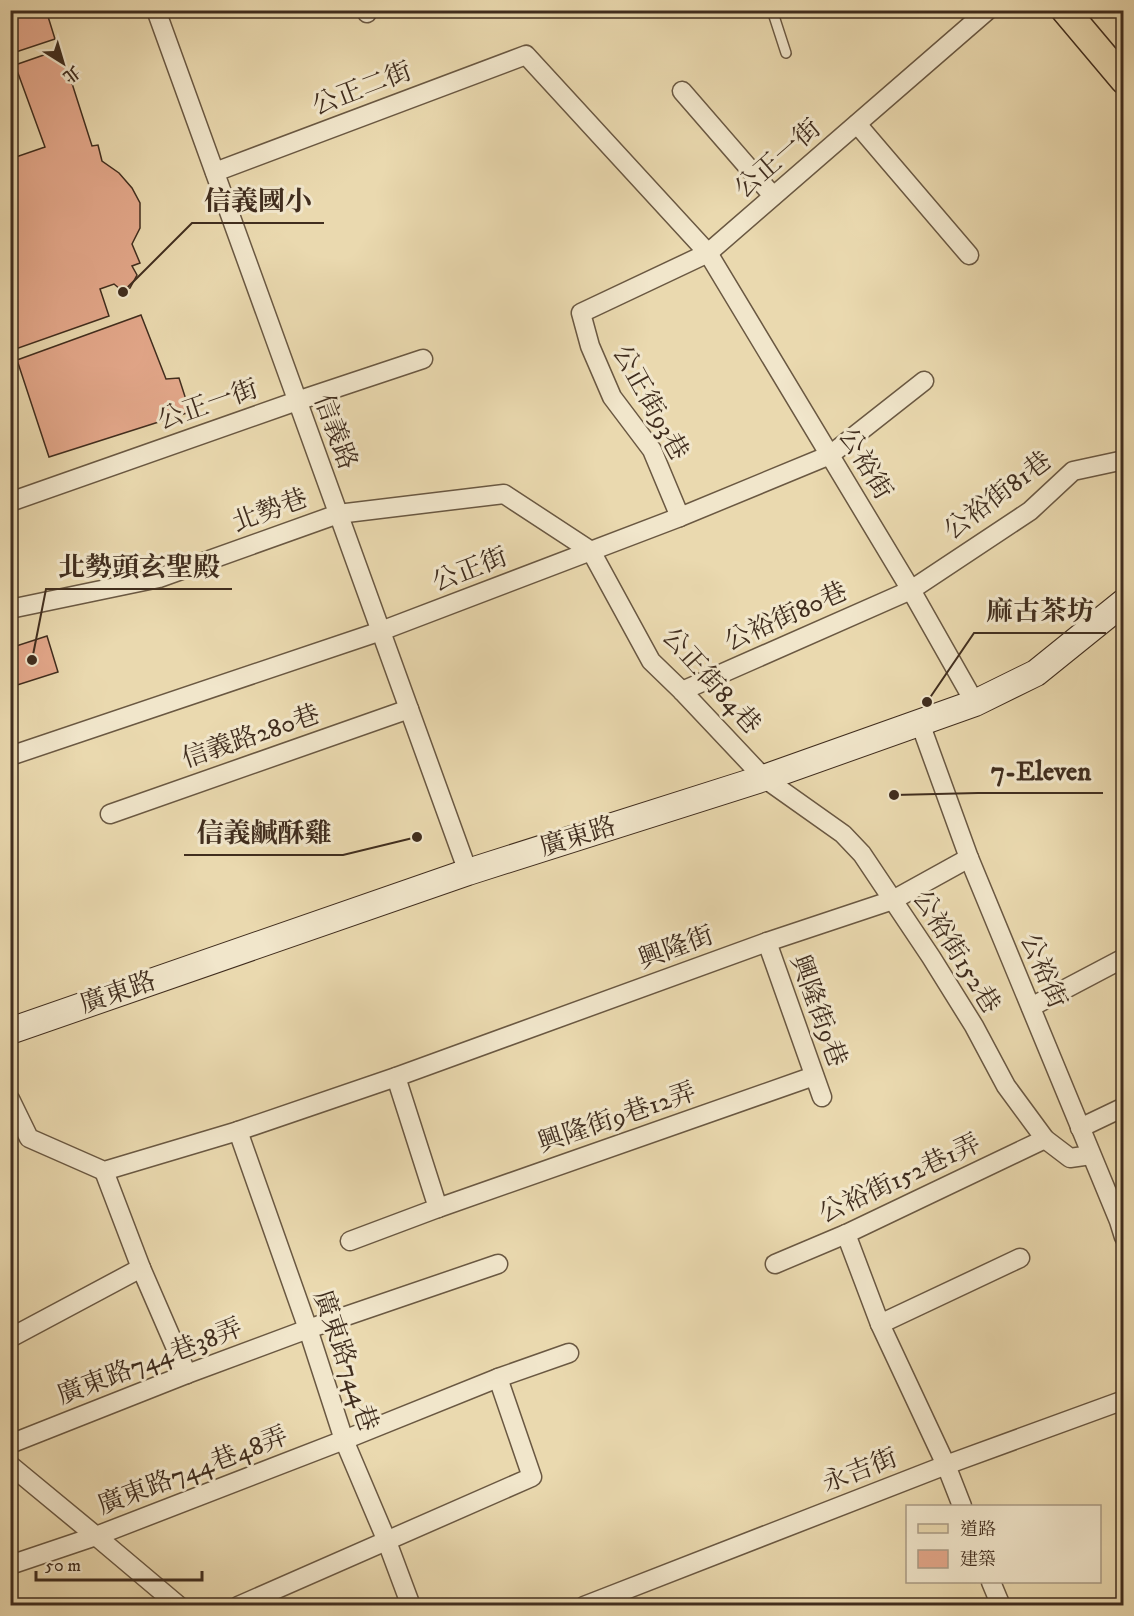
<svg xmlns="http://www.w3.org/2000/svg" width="1134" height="1616" viewBox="0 0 1134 1616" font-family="'IM FELL DW Pica','Noto Serif TC',serif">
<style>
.building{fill:#e4a88b;stroke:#402d1e;stroke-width:1.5}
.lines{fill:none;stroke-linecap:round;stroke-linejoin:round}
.lane-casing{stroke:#6a5842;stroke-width:12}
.street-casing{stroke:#6a5842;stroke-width:21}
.secondary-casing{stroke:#402d1e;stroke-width:28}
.primary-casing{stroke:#402d1e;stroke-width:30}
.lane{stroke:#f1e6cb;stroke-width:9}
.street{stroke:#f1e6cb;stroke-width:18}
.secondary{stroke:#f1e6cb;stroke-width:26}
.primary{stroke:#ead9af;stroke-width:27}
.labels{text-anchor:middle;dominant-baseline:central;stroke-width:6;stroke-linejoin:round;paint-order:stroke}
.street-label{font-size:26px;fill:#402d1e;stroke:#f1e6cb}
.leader{fill:none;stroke:#402d1e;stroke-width:2}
.callout-dot{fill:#402d1e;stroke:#f1e6cb;stroke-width:2}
.callout-label{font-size:27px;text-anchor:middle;font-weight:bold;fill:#402d1e;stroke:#f1e6cb;stroke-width:6;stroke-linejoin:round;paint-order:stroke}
</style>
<rect width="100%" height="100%" fill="#ead9af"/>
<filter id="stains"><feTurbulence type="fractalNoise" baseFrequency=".00333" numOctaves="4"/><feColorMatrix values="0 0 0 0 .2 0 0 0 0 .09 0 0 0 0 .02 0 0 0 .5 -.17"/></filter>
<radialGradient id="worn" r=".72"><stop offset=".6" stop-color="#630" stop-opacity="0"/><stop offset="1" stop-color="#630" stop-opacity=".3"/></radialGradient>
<g class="building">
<polygon points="10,10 46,10 55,39 10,54"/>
<polygon points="61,49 92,146 98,145 102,161 119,173 132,188 140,203 140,228 132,244 140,263 132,266 137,275 130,288 120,289 114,284 100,289 109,316 10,351 10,159 45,147 15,65"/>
<polygon points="141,315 166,379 179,378 190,412 49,457 17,360"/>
<polygon points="47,636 58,672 11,687 10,648"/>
</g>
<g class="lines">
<g class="lane-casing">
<polyline id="lane" points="772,10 786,53"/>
</g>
<g class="street-casing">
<g id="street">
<polyline points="156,10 468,872"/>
<polyline points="366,10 367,13"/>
<polyline points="682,91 773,196"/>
<polyline points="857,124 969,255"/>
<polyline points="215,172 526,55 708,253 911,590 975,703"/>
<polyline points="10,502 297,401 423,359"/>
<polyline points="680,517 652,450 612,397 590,346 581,313 708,253 988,10"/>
<polyline points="10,609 159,578 338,514 504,494 591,551 651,661 682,691 764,778 843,834 862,854 931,957 974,1026 1006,1086 1045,1139 1070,1158 1091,1155"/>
<polyline points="682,691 911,590 1030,511 1073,471 1124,460"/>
<polyline points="920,723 969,858 1119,1221 1124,1237"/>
<polyline points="10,756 381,631 680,517 830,455 924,381"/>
<polyline points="110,814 409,709"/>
<polyline points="767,942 822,1097"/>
<polyline points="1031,1007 1124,958"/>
<polyline points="10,1099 29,1138 104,1171 238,1131 396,1077 767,942 893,900 969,858"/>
<polyline points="1080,1128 1124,1107"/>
<polyline points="238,1131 308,1329 344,1440 386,1539 411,1606"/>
<polyline points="104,1171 141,1268 187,1374"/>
<polyline points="438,1208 814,1076"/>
<polyline points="846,1234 880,1324 946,1465 962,1506"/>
<polyline points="350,1241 438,1208 396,1077"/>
<polyline points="775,1264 846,1234 1045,1139"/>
<polyline points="880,1324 1020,1258"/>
<polyline points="10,1338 141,1268"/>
<polyline points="10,1444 187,1374 308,1329 498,1264"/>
<polyline points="10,1465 96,1536 344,1440 498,1378 569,1353"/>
<polyline points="10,1565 96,1536 179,1606"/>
<polyline points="991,1582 1001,1606"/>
<polyline points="238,1606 532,1477 498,1378"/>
<polyline points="584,1606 946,1465 1124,1400"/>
</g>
</g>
<g class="secondary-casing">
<polyline id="secondary" points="10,1031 468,872 764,778 975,703 1036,673 1124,602"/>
</g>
<g class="primary-casing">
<polyline id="primary" points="1065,10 1124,80"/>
</g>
<use href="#lane" class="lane"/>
<use href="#street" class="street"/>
<use href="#secondary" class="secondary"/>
<use href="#primary" class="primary"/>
</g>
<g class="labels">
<g class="street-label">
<text transform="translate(362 89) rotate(-21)">公正二街</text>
<text transform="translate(778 159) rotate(-41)">公正一街</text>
<text transform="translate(650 403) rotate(61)">公正街93巷</text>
<text transform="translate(208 405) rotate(-19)">公正一街</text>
<text transform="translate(335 432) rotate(70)">信義路</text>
<text transform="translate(865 464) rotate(59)">公裕街</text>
<text transform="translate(998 496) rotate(-37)">公裕街81巷</text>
<text transform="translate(270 511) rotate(-20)">北勢巷</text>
<text transform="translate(470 570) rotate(-21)">公正街</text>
<text transform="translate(786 617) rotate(-24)">公裕街80巷</text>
<text transform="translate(711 681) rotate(48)">公正街84巷</text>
<text transform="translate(251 737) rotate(-19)">信義路280巷</text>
<text transform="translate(578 837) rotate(-17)">廣東路</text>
<text transform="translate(676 948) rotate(-20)">興隆街</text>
<text transform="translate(956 952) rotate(58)">公裕街152巷</text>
<text transform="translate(1043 971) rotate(67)">公裕街</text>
<text transform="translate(118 993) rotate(-19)">廣東路</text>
<text transform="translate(818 1011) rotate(70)">興隆街9巷</text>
<text transform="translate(617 1118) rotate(-19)">興隆街9巷12弄</text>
<text transform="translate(900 1179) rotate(-25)">公裕街152巷1弄</text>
<text transform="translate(345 1361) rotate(71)">廣東路744巷</text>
<text transform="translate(150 1362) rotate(-21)">廣東路744巷38弄</text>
<text transform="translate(193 1471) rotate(-21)">廣東路744巷48弄</text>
<text transform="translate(860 1471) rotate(-21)">永吉街</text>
</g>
</g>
<path class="leader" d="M123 292L192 223H324M32 660L46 589H232M927 702L974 633H1106M894 795L978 793H1103M417 837L343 855H184"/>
<g class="callout-dot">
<circle cx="123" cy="292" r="6"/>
<circle cx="32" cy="660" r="6"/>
<circle cx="927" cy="702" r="6"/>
<circle cx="894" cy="795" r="6"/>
<circle cx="417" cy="837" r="6"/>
</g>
<g class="callout-label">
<text x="258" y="210">信義國小</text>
<text x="139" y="576">北勢頭玄聖殿</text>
<text x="1040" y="620">麻古茶坊</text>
<text x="1041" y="780">7-Eleven</text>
<text x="264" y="842">信義鹹酥雞</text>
</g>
<rect width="1134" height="1616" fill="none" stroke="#ead9af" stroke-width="36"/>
<rect x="12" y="12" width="1110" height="1592" fill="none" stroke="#402d1e" stroke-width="3"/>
<rect x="18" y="18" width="1098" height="1580" fill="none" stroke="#402d1e" stroke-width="1.5"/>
<rect x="906" y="1505" width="195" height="78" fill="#f1e6cb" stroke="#aa9c86" stroke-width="1.5"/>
<rect x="918" y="1524" width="30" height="9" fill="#ead9af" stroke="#aa9c86" stroke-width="1.5"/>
<text x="960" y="1535" font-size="18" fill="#402d1e">道路</text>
<rect x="918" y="1550" width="30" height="18" fill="#e4a88b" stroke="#aa9c86" stroke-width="1.5"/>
<text x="960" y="1565" font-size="18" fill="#402d1e">建築</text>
<g transform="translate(63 63) rotate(143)" stroke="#f1e6cb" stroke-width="4.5" paint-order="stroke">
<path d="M0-4.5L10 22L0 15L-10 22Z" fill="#402d1e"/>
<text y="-9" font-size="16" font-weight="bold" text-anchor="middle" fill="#402d1e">北</text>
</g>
<path d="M36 1571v9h166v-9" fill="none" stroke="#402d1e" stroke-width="3"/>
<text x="45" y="1571" font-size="18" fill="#402d1e" stroke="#f1e6cb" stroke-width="4.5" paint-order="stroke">50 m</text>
<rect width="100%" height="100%" filter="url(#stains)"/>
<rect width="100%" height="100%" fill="url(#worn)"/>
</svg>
